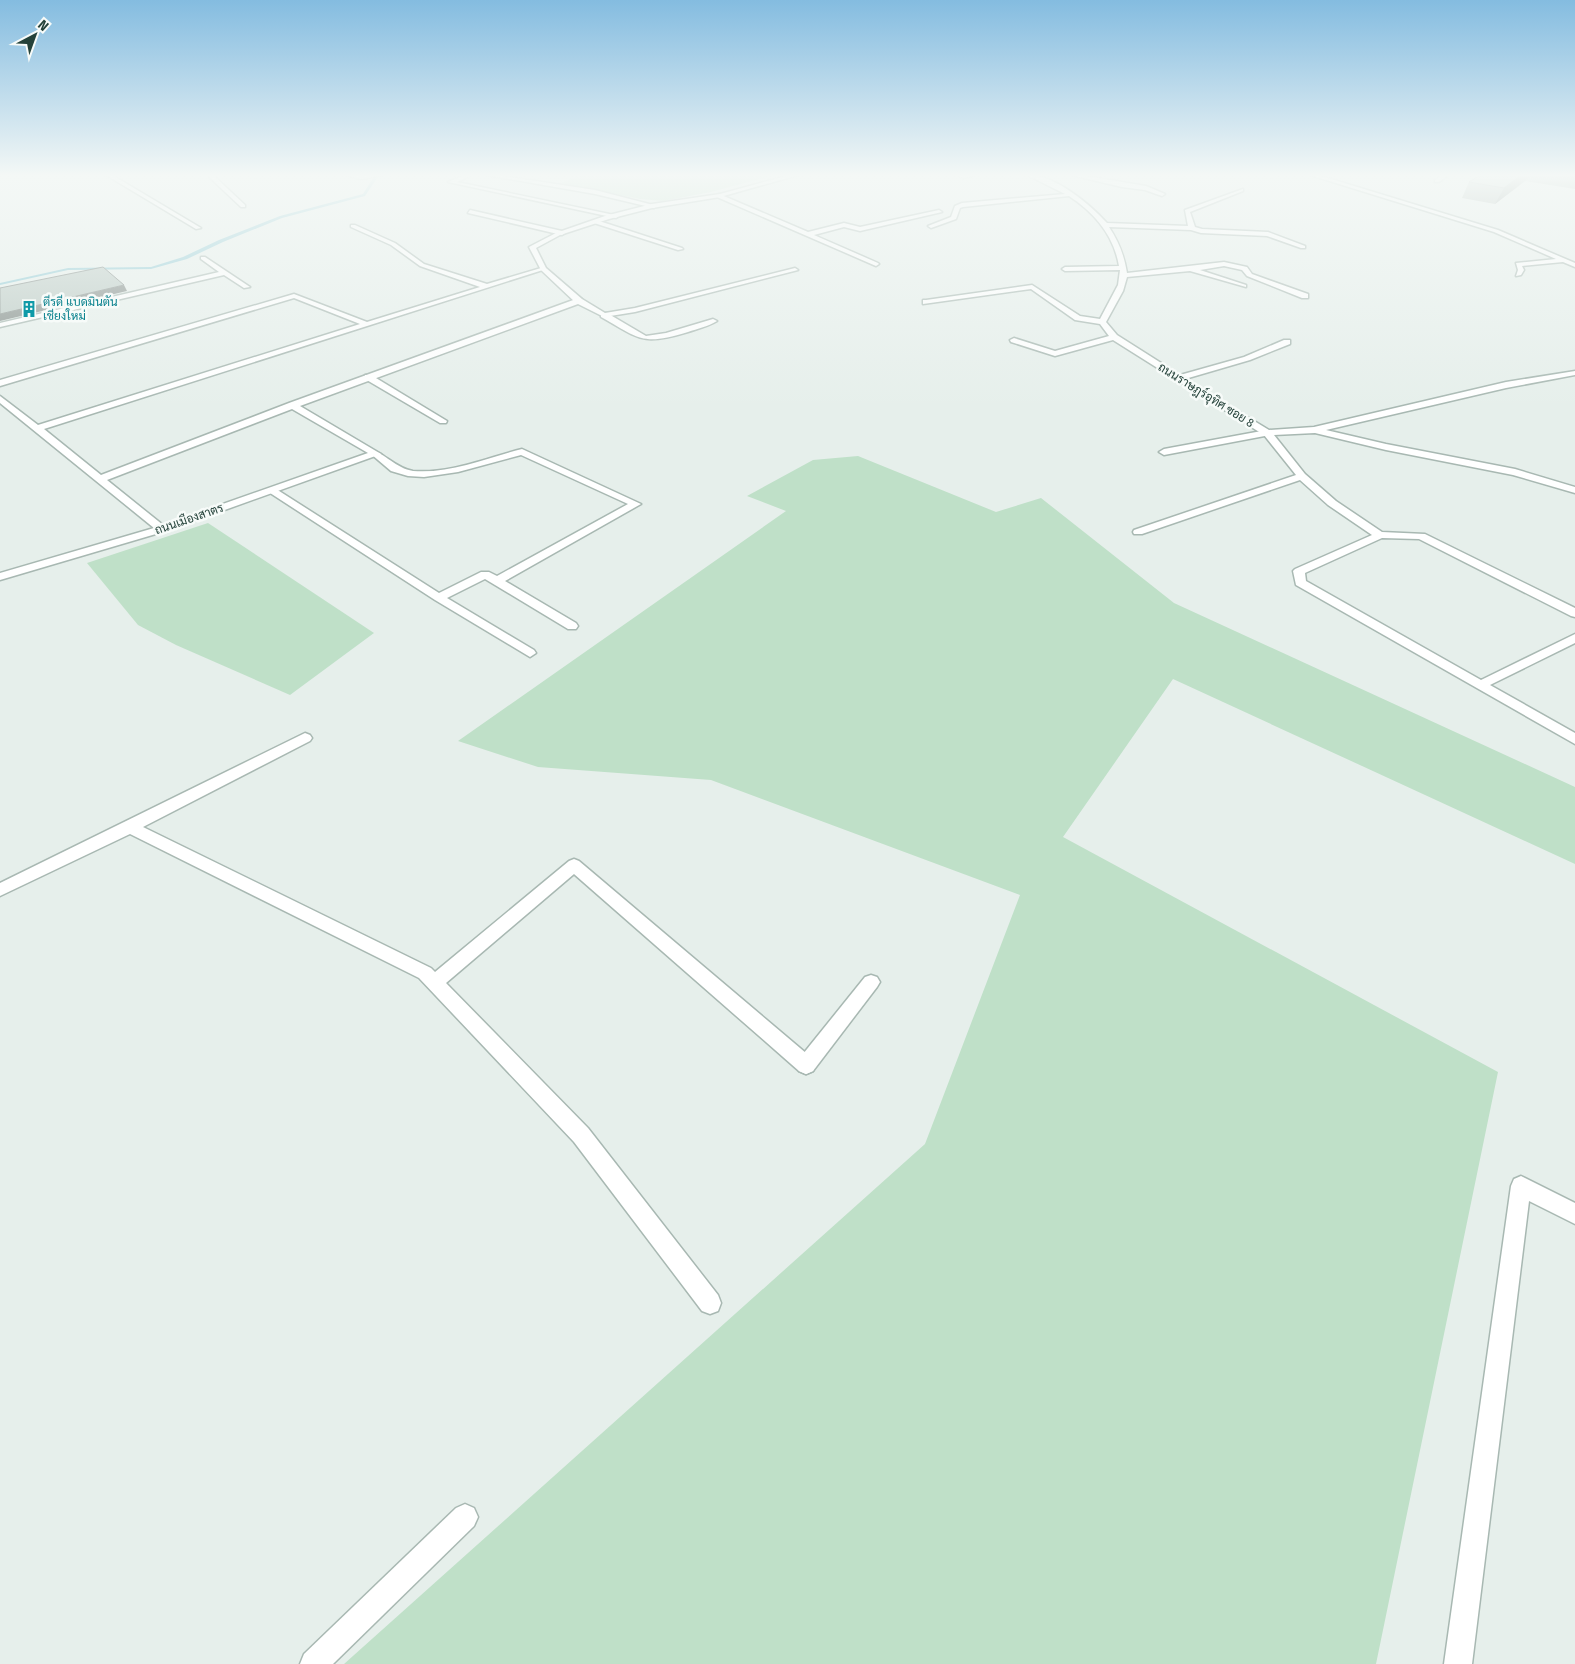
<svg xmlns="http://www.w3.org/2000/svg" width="1575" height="1664" viewBox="0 0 1575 1664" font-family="'Fira Sans Condensed',Sarabun,sans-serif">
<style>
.green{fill:#bfe0c8}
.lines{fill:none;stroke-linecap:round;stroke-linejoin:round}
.stream{fill:#8ec9d4;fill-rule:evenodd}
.service-casing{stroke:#a8b8b2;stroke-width:3}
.minor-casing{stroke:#a8b8b2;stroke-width:3}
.tertiary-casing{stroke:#a8b8b2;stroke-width:3}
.service{fill:#fff;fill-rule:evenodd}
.minor{fill:#fff;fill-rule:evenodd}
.tertiary{fill:#fff;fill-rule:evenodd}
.wall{fill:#a1aea9}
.shaded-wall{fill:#838d89}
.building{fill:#bbcac4;stroke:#838d89}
.labels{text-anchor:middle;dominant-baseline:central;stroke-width:5;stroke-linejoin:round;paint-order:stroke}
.far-culture-label{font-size:12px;fill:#0d838f;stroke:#f7fbf9;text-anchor:start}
.far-street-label{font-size:12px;fill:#24423a;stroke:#f7fbf9}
</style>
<rect width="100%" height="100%" fill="#e6efeb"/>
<g class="green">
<polygon points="580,175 774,175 711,192 663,201 640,199 561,183"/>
<polygon points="858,456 996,512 1041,498 1174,603 1575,787 1575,864 1173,679 1063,837 1498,1072 1376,1664 344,1664 925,1144 1020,895 711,780 538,767 458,741 786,511 747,496 813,460"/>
<polygon points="208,523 374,633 290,695 176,645 138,625 87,563"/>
</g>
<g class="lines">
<polygon class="stream" points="375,175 379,175 365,196 282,218 223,242 187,259 151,269 68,270 0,285 0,283 68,268 151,267 183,257 219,240 280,216 363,194"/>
<g class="service-casing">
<g id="service">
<polygon points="1442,175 1448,175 1439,182 1435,182 1435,180"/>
<polygon points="201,257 205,257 250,287 244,288 224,275 0,327 0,323 219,272 201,259"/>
<path d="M601,313H607L646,336L666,333L713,319L717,321C709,326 697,329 688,332C642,346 640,339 601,317Z"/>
<polygon points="365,375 371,375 447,421 446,423 440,423 365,379"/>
<polygon points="1267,430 1272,433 1270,435 1164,455 1159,452 1164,449"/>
<path d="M522,449L641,504L505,581L576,623L578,626L576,629H568L485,579L447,598L534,650L536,653L530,657L435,600L267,491L268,489H276L439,593L481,572H489L497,576L628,504L521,455L458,472L424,477L408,476L391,471L371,454L373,452C381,450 396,469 413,471C450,474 486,458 522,449Z"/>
<polygon points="871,975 877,977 880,982 877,987 813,1071 806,1074 799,1071 797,1065 799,1059 865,977"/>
<polygon points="1521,1176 1575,1203 1575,1224 1529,1201 1472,1664 1444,1664 1511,1186 1514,1179"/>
</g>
</g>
<g class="minor-casing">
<g id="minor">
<polygon points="106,175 112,175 201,228 196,229"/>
<polygon points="207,175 213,175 245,205 245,207 241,207"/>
<polygon points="345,175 384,175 361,179"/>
<polygon points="465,175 472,175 457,182 619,216 616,218 448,182"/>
<polygon points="486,175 497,175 595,190 657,206 654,208 595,194"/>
<polygon points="962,175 975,175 963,178 960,176"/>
<path d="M1027,175C1053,173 1091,205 1107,223L1188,226L1185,210L1243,189V191L1190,212L1195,227L1202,229L1268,232L1305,246V248H1301L1267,236L1201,233L1191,230L1109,227C1119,242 1124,255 1127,273L1224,262L1247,267L1252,274L1308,294V298H1302L1247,276L1242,270L1224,266L1200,270L1246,285V287L1190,271L1127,277L1123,291L1106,322L1117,335L1180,375L1244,357L1284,340H1290V344L1250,360L1185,379L1269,430L1314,427L1506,382L1575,371V375L1506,388L1326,430L1386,444L1515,469L1575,487V493L1513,475L1386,450L1315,433L1274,435L1305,474L1336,501L1382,532L1425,534L1575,608V617L1571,616L1419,539L1382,538L1305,573L1306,581L1481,680L1575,634V643L1490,685L1575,733V744L1296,585L1293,571L1295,569L1372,535L1328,505L1300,480L1142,534H1134L1133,532L1134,530L1296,475L1264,435L1113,340L1055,356L1011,342L1010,340L1014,338L1055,351L1109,336L1100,324L1075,320L1031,289L923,304V300H926L1032,285L1080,316L1100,319L1118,285L1120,270L1065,271L1062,269L1065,267L1119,266C1114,236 1095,213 1069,196L963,207L960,208L956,219L931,228L928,226L951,217L955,206L962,203L1065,194Z"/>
<polygon points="1071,175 1080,175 1146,186 1165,194 1162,196 1145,190 1122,187"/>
<polygon points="1310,175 1318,175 1498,230 1575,263 1575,267 1563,262 1522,266 1524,270 1521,275 1516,276 1518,270 1516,263 1556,259 1494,232"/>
<polygon points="719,194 808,232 844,223 860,227 939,210 942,212 860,231 844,227 814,235 878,263 879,264 876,266 717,197"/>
<polygon points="470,210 562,231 565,233 562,235 468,213"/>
<polygon points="596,220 682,248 683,249 678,250 594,223"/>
<path d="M351,225H355L395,243L424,264L487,284L541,268L546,269L44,429L101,475L289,403L576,299H582L605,313L635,308L795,268L798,270L635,312L604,317L578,304L300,406L381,454L166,531L0,580V573L154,528L0,403V396L38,425L360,324L294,298L0,386V380L294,294L367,322L480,287L420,266L391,245L351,227ZM292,409L368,453L163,525L107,480Z"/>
<polygon points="305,733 310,735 312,738 310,741 143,827 431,968 435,972 569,861 574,859 579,861 813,1059 815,1065 813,1071 806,1074 799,1071 574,874 446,983 588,1128 718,1295 721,1303 718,1311 710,1314 702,1311 574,1142 419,978 130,834 0,896 0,883"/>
<polygon points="465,1504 474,1508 478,1517 474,1526 333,1664 300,1664 304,1654 456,1508"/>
</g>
</g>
<g class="tertiary-casing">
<polygon id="tertiary" points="790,175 798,175 720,197 652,208 609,219 560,235 536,248 546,268 582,299 582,303 576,303 541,270 529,247 556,233 605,216 652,204 720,194"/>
</g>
<use href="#service" class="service"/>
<use href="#minor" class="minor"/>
<use href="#tertiary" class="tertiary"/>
</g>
<polygon class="wall" points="1480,175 1575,175 1575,189 1525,181 1495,204 1462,198 1469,182"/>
<g class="shaded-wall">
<polygon points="1521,175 1528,175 1525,181 1495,204 1504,188"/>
<polygon points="124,285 127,291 0,321 0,314"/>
</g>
<g class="building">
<polygon points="1480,175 1521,175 1504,188 1469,182"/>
<polygon points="103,267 124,285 0,314 0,288"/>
</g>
<linearGradient id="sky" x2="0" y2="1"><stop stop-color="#84bce0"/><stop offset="0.43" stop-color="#f4f8f6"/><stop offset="1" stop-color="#f4f8f6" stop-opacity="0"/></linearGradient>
<rect width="1575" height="408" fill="url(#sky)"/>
<defs>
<g id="building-bare" transform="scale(1.35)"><path d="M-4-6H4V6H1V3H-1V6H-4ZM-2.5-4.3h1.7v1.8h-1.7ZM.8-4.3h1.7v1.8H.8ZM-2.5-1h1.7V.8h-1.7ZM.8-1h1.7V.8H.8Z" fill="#0f9aa8" stroke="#f7fbf9" stroke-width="2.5" paint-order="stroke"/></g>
</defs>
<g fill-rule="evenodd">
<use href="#building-bare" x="29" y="309"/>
</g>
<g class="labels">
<g class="far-culture-label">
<text x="43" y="302">ตีรดี แบดมินตัน<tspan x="43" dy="14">เชียงใหม่</tspan></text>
</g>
<g class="far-street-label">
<text transform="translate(1206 395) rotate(32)">ถนนราษฎร์อุทิศ ซอย 8</text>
<text transform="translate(189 519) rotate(-19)">ถนนเมืองสาตร</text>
</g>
</g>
<g transform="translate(35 35) rotate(41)" stroke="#f7fbf9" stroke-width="4" paint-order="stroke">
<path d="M0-4L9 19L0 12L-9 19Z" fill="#24423a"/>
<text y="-8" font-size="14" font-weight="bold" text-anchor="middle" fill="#24423a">N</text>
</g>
</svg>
